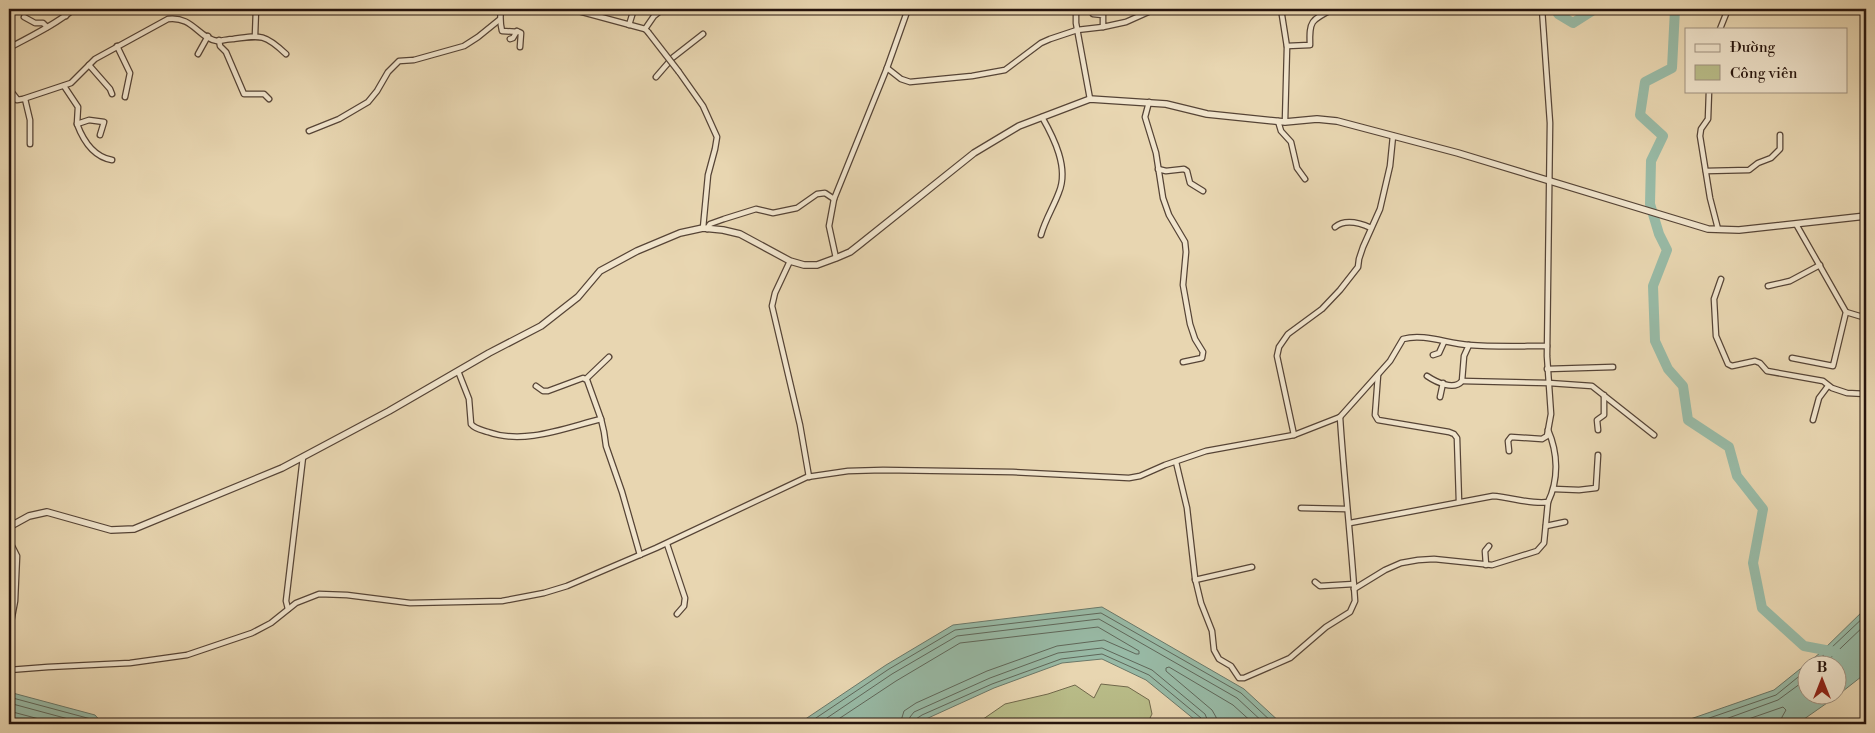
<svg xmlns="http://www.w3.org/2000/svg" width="1875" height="733" viewBox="0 0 1875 733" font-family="'Libre Bodoni',serif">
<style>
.green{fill:#b9bd89;stroke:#70684b}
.water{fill:#98baa6;stroke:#6a7869}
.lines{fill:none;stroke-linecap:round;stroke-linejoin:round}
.shore{stroke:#5f675a;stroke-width:1}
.river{stroke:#98baa6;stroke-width:10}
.minor-casing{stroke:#564436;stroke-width:7}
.tertiary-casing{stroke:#564436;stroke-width:8}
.minor{stroke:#f0e4cc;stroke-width:4.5}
.tertiary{stroke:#f0e4cc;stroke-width:5.5}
.minor-bridge-casing{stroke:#564436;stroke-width:7;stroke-linecap:butt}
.minor-bridge{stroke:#f0e4cc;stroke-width:4.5}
</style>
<rect width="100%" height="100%" fill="#e8d6b1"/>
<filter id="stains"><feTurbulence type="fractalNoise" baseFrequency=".004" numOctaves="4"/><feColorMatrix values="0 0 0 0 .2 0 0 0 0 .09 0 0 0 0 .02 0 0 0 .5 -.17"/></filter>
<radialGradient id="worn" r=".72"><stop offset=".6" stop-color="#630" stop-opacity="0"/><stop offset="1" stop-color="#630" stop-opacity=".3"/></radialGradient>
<polygon class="green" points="1101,684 1128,687 1149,700 1152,714 1147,724 976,724 1005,704 1048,694 1075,685 1094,698"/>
<g class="water">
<polygon points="1102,607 1244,689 1282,724 1200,724 1146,680 1102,659 1062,663 994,688 915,724 798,724 886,665 953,625"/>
<polygon points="1866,608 1866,673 1838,695 1838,666 1808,666 1808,696 1837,696 1797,724 1676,724 1774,690 1820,653"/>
<polygon points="9,692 95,715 103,724 9,724"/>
</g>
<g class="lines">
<g class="shore">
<polyline points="1812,666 1866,615"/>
<polyline points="1822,666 1866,624"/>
<polyline points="9,697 91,719 97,724"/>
<polyline points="9,703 87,724"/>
<polyline points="9,711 58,724"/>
<polyline points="807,724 889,669 955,630 1101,613 1241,693 1274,724"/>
<polyline points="818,724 892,674 957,636 1099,619 1237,698 1265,724"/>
<polyline points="831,724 896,681 960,643 1098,627 1139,651 1139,654 1136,654 1104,640 1057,646 987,671 916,703 904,711 900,724"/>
<polyline points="908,724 910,717 914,712 990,678 1058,653 1102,648 1152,670 1205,714 1209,724"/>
<polyline points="914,724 916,719 922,715 992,684 1061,659 1102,654 1149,675 1201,718 1203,724"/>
<polyline points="1217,724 1216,717 1212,710 1166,671 1166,668 1169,667 1233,705 1254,724"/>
<polyline points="1692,724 1776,695 1808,669"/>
<polyline points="1712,724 1778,700 1808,678"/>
<polyline points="1734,724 1783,707 1786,710 1782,717 1781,724"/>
</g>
<g class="river">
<polyline points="1558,9 1558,14 1573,23 1595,9"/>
<polyline points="1675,9 1672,68 1645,82 1640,115 1663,136 1651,161 1650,204 1659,234 1667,250 1653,286 1655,341 1668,369 1683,386 1688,420 1729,447 1737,476 1763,509 1753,563 1762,608 1804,646 1836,652"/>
</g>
<g class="minor-casing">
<g id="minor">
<polyline points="59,9 66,16"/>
<path d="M501,9C500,17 500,23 502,31L519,32L521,33L520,47"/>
<polyline points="571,9 645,29 648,32"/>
<polyline points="1076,9 1076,23 1090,99"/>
<polyline points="1095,9 1093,14 1103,15 1103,27 1126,22 1155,9"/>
<polyline points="1281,9 1287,47 1285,122"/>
<polyline points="24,17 35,23 43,23 47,27"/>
<polyline points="629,25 634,9"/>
<polyline points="645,29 654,16 663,9"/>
<polyline points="1720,29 1728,9"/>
<polyline points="255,36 256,9"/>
<polyline points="510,39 513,38 517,31"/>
<polyline points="219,40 220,46 226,52 244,94 264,94 269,99"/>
<polyline points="117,46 130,73 125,97"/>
<path d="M1287,46L1310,45C1309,21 1311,20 1333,9"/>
<path d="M9,48C31,36 55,25 74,9"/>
<polyline points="198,54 208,36"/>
<polyline points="671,59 703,34"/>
<polyline points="89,65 110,89 112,94"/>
<polyline points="887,68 901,79 910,82 972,76 1005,70 1041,43 1050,39 1077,30 1103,27"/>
<polyline points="679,72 703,106 717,137 715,149 708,175 703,228"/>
<polyline points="656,77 669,62"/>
<polyline points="9,86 10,90 17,99"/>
<polyline points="64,86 78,107 77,124"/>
<polyline points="1709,91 1708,119 1701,129 1700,136 1710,198 1718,229"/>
<path d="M9,96L17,100L23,99L71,83L95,59L168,19C193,16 198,38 217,41C221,41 228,39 233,39C261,35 265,34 286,54"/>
<polyline points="25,99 30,120 30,144"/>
<polyline points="1149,102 1145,117 1156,153 1163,198 1169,215 1185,242 1186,252 1183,285 1190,324 1195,339 1203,352 1202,358 1183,362"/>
<polyline points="1278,121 1281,131 1291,142 1297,168 1305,179"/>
<polyline points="309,131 339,119 368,102 377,91 388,72 399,61 414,60 464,46 478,37 499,20"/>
<path d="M100,135L104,122L89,120L77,124C83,140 94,157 112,160"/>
<polyline points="1158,169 1166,171 1184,169 1187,171 1190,183 1203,191"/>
<polyline points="1706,171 1749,170 1758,163 1771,158 1780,149 1780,135"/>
<path d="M1335,227C1345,219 1360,223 1371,228"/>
<polyline points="707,229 710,224 724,219 756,209 773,213 797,208 817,194 825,193 834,199"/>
<path d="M1041,235C1045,220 1054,206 1059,192C1069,168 1054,138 1042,117"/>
<polyline points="836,258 829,226 834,199 887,68 908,9"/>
<polyline points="790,261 775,293 772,306 800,425 809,477"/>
<polyline points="1721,279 1714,299 1716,336 1728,364 1732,366 1755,361 1760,363 1767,371 1823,381 1832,388 1847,393 1866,394"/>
<polyline points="1768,286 1790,281 1820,265"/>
<polyline points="1846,312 1866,318"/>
<polyline points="1433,355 1439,353 1444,342"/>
<polyline points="1792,358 1833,366 1846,312 1796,224"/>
<polyline points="1547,369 1613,367"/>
<path d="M458,371L469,399L471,424C475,429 482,430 488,432C524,445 565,428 601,419"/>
<polyline points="1378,375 1375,415 1378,420 1449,432 1454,434 1457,438 1459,502"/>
<path d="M1427,376C1436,382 1454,391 1462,381L1464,356L1469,345"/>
<polyline points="586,379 609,357"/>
<polyline points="1462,381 1549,383 1592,386 1654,435"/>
<polyline points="536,386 543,391 548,391 583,378 587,380 601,419 604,432 606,446 622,492 640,555"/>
<polyline points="1440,397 1443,383"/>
<polyline points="1813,420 1819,398 1828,386"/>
<polyline points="1598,430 1597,420 1604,415 1604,395"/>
<polyline points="1294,435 1277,356 1279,347 1288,334 1322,309 1340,290 1358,267 1359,259 1363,247 1380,209 1390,166 1393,136"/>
<polyline points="1509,451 1508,441 1511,437 1542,439 1547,436 1551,414 1547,356 1550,123 1542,9"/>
<path d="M1176,462L1187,508L1195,578L1201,603L1212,631L1214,650L1219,659L1231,666L1239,678H1244L1290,658L1326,627L1350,612L1355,601C1351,539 1344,479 1340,417"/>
<polyline points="1554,489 1579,490 1596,488 1598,455"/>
<polyline points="1301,508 1346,509"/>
<path d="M1350,523L1493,496C1510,497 1533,505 1548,502C1559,479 1558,453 1548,430"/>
<polyline points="1546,526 1565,522"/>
<polyline points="9,540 17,556 15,601 9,633"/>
<polyline points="667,544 685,598 684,606 677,614"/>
<polyline points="1486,565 1485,551 1489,546"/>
<polyline points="1195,580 1252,567"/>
<polyline points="1315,582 1320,586 1354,584"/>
<polyline points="1354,589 1385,570 1401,563 1418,560 1434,559 1492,565 1537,551 1544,543 1548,502"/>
<polyline points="288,609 286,601 303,457"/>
<path d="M9,670L48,667L130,663L187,655L252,633L271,623L296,603L319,594L347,595L410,603L502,601L544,593L567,586L656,548L807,477L848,471L883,470L1013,472L1129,478L1140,476L1165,465L1206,451L1294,435L1340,417L1390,361L1403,339C1424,333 1448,344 1469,345C1494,347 1521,346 1547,346"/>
</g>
</g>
<g class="tertiary-casing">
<polyline id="tertiary" points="9,527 29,516 47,512 111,530 134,529 282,468 389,411 489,353 541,326 578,297 600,271 637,251 680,233 703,228 723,230 740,234 790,261 804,265 817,265 836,258 850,252 859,245 974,153 1019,126 1090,99 1166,104 1207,114 1285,122 1317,119 1337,121 1458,153 1708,229 1739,230 1866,216"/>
</g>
<use href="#minor" class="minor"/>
<use href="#tertiary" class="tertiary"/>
<g class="minor-bridge-casing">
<polyline id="minor-bridge" points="648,32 679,72"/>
</g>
<use href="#minor-bridge" class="minor-bridge"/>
</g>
<rect width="1875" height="733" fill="none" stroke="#e8d6b1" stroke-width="30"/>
<rect x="10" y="10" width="1855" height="713" fill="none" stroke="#26140d" stroke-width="2.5"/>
<rect x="15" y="15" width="1845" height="703" fill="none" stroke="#26140d"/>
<rect x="1685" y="28" width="162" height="65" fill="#f0e4cc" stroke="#9f9180"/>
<rect x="1695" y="44" width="25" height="8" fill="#f0e4cc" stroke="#9f9180"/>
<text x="1730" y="52" font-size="15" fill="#26140d">Đường</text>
<rect x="1695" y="65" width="25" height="15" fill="#b9bd89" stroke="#9f9180"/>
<text x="1730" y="78" font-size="15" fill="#26140d">Công viên</text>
<g transform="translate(1822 680)"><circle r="24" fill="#f0e4cc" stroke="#9f9180"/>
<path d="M0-4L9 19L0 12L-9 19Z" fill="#8f2418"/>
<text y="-8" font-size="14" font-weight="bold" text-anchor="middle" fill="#26140d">B</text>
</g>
<rect width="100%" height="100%" filter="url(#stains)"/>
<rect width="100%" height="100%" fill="url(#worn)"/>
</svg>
